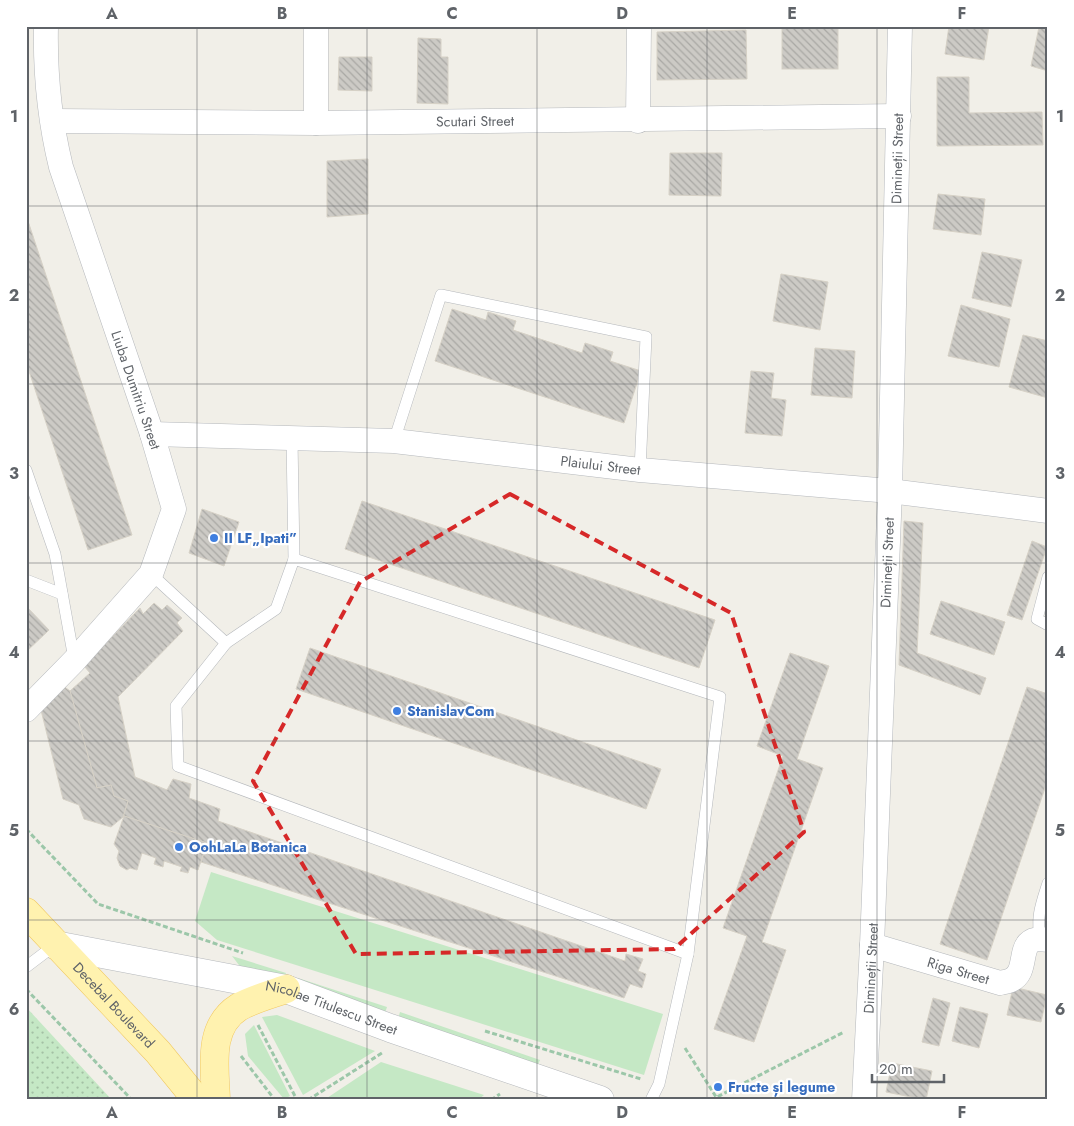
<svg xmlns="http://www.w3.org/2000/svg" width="1074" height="1126" viewBox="0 0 1074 1126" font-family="Jost,sans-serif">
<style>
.grass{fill:#c5e8c5}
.park{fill:url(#park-dots)}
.building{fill:url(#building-back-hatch);stroke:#d6d1c6}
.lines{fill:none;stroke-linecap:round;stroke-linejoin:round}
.service-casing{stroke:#b5b8bc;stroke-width:12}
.minor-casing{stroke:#b5b8bc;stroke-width:25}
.tertiary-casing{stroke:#b5b8bc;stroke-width:29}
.primary-casing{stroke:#f2c960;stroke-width:29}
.path{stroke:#9cc7a9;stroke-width:3;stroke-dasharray:5 2.5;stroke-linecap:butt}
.service{stroke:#fff;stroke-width:11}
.minor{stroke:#fff;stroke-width:24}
.tertiary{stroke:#fff;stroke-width:28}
.primary{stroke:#fff2af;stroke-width:28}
.marked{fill:none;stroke:#d62828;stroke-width:4;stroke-dasharray:10 6;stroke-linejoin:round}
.grid{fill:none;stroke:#5f6368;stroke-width:1;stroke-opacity:0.55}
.shop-dot{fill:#3f7fe0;stroke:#fff;stroke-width:2}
.labels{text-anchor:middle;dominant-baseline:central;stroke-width:4.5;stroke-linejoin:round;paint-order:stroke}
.street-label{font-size:14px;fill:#5f6368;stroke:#fff}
.shop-label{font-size:14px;font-weight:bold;fill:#366cbe;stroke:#fff;text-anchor:start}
.neatline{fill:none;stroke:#5f6368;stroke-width:2}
.grid-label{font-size:16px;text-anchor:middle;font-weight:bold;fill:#5f6368}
</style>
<defs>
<pattern id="park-dots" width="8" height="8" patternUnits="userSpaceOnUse" patternTransform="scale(1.25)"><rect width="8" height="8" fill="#c5e8c5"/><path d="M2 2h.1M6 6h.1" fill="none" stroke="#a3c0a4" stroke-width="1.8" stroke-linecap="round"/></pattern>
<pattern id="building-back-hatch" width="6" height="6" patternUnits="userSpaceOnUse" patternTransform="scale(1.25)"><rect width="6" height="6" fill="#cccac5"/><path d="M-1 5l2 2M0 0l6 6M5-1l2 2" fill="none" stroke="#a9a8a4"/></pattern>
</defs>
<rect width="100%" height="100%" fill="#f1efe8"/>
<g class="grass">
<polygon points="211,872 663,1014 644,1075 217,940 195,921"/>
<polygon points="232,956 286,973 282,983 242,969"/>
<polygon points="298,978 387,1007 384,1016 296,987"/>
<polygon points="400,1012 540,1060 537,1067 398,1019"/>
<polygon points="277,1015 375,1051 303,1095 262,1017"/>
<polygon points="254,1025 290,1096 284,1099 248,1056 245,1034"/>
<polygon points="381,1062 484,1095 478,1100 324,1100"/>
</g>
<polygon class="park" points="26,1007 112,1100 26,1100"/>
<g class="building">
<rect x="782" y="26" width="56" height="43"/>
<polygon points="949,26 989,26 984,60 945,54"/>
<polygon points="1039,27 1048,29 1048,71 1031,66"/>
<polygon points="746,30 747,79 657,80 657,32"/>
<polygon points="418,38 441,39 441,57 448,57 448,104 417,103"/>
<polygon points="339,57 372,57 372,91 338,90"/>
<polygon points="937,77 969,77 969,113 1042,112 1043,145 937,146"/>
<polygon points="670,153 722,153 721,196 669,195"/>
<polygon points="368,159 368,214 327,217 327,161"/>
<polygon points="938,194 985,199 981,235 933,229"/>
<polygon points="26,215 132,535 88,550 26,362"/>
<polygon points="982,252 1022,260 1011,307 972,298"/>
<polygon points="781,274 828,282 820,330 773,321"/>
<polygon points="961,305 1010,319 999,367 948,356"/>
<polygon points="452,309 486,320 488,312 516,321 513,330 582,353 585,343 613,352 610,361 641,371 624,423 435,361"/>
<polygon points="1023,335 1048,341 1048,398 1009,387"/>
<polygon points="815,348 855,351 852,398 811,395"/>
<polygon points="751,371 774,373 771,398 786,400 782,436 745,433"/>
<polygon points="362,501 715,620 699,668 345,549"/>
<polygon points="202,509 239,522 224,566 189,553"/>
<polygon points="904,521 923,523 917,653 986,678 980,695 899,665"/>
<polygon points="1032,541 1047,547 1022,620 1007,615"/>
<polygon points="941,601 1005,622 994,655 930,634"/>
<polygon points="154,603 162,610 167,605 182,618 177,623 183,631 118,697 135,777 167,790 173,779 191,784 189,798 220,809 218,821 625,961 626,954 643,959 638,971 646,974 642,988 630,984 624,998 201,862 207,843 124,816 123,817 128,801 114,796 111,785 97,788 70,691 90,673 84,666 140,608 143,614"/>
<polygon points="26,606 49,630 26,652"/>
<polygon points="310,648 661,769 646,809 296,689"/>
<polygon points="790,653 829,666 797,759 823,768 762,942 786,950 754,1042 714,1029 747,936 723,928 783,756 757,746"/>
<polygon points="62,685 70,691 97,788 111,785 114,796 128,801 123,817 111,827 84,819 79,805 63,799 40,706"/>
<polygon points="1027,687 1048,694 1048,779 987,960 940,944"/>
<polygon points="124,816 207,843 198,870 190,867 188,873 180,871 182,867 164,861 163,867 154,864 156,858 142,853 137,870 130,868 127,870 120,866 117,858 119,851 114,844"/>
<polygon points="1013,987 1047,995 1041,1022 1007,1015"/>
<polygon points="933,998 950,1003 939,1046 922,1042"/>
<polygon points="960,1007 988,1014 979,1048 952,1041"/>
<polygon points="892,1063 932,1071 926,1100 886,1092"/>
</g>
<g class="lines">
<g class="service-casing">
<g id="service">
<polyline points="292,439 294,559"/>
<polyline points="394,441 441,295 646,337 640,470"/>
<polyline points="26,470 55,554 74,659"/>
<polyline points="151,574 226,643 276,609 294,559 720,697 688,954 659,1084 651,1100"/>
<polyline points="1048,577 1037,619 1048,625"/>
<polyline points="26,580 62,594"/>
<polyline points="226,643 176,706 178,766 688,954"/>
<path d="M1041,939C1035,919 1042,902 1048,883"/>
<polyline points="26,967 55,945"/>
</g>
</g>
<g class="minor-casing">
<g id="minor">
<path id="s1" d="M53,121L316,123L899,116"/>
<polyline points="638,121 639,26"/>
<polyline points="316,123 316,26"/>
<path id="s2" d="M152,434L394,441L640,470L890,491L1048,511"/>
<path d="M26,710L74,661L151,574L174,509L152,434L61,167C50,122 45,72 46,26"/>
<path id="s3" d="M872,945L1000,983C1003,982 1008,982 1011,980C1032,971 1012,933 1048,940"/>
<path id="s4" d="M864,1100L872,945L890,491L900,26"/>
</g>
</g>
<g class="tertiary-casing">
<g id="tertiary">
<path id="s5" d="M55,945L286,989L390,1028L600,1100"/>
</g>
</g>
<g class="primary-casing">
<g id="primary">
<path id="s6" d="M26,912L158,1052L197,1100"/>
<path d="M216,1100C215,1067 207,1027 239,1007C253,999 272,994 286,989"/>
</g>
</g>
<g class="path">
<polyline points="26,829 98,904 243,953"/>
<polyline points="26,989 132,1100"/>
<polyline points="258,1025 297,1100"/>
<polyline points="485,1031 641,1079"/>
<polyline points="685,1048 718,1100"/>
<polyline points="241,1056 275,1100"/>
<polyline points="308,1100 382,1053"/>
<polyline points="491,1100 500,1094"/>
<polyline points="711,1100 844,1032"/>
</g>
<use href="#service" class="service"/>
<use href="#minor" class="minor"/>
<use href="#tertiary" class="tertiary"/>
<use href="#primary" class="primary"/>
</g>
<path class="marked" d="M510,494L731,613L804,832L674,949L356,954L253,781L360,582Z"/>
<path class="grid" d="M197,26V1100M367,26V1100M537,26V1100M707,26V1100M877,26V1100M26,206H1048M26,384H1048M26,563H1048M26,741H1048M26,920H1048"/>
<g class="shop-dot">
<circle cx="214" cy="538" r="5"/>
<circle cx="397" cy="711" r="5"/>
<circle cx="179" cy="847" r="5"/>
<circle cx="718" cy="1087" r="5"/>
</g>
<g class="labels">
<g class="street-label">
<text stroke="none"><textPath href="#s1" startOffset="422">Scutari Street</textPath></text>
<text stroke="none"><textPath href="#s4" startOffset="942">Dimineții Street</textPath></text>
<text transform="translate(136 390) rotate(71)">Liuba Dumitriu Street</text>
<text stroke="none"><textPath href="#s2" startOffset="450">Plaiului Street</textPath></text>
<text stroke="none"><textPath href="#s4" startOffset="538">Dimineții Street</textPath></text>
<text stroke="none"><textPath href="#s4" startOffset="132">Dimineții Street</textPath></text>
<text stroke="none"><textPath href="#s3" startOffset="90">Riga Street</textPath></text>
<text stroke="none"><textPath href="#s6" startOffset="128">Decebal Boulevard</textPath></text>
<text stroke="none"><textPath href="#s5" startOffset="284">Nicolae Titulescu Street</textPath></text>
</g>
<g class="shop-label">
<text x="224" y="538">II LF„Ipati”</text>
<text x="407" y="711">StanislavCom</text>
<text x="189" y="847">OohLaLa Botanica</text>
<text x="728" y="1087">Fructe și legume</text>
</g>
</g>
<rect width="1074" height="1126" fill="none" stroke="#ffffff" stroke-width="55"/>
<path d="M872 1074v8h72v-8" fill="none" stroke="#5f6368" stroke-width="2.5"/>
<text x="879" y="1074" font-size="15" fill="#5f6368" stroke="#ffffff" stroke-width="4" paint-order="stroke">20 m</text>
<rect x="28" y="28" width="1018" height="1070" class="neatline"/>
<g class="grid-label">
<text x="112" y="19">A</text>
<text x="282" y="19">B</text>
<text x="452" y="19">C</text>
<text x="622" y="19">D</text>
<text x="792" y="19">E</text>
<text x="962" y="19">F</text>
<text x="14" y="122">1</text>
<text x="1060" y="122">1</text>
<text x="14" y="301">2</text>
<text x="1060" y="301">2</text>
<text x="14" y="479">3</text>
<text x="1060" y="479">3</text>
<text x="14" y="658">4</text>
<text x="1060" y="658">4</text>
<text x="14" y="836">5</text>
<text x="1060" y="836">5</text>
<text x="14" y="1015">6</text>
<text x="1060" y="1015">6</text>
<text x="112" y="1118">A</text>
<text x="282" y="1118">B</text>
<text x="452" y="1118">C</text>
<text x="622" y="1118">D</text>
<text x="792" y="1118">E</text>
<text x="962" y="1118">F</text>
</g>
</svg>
